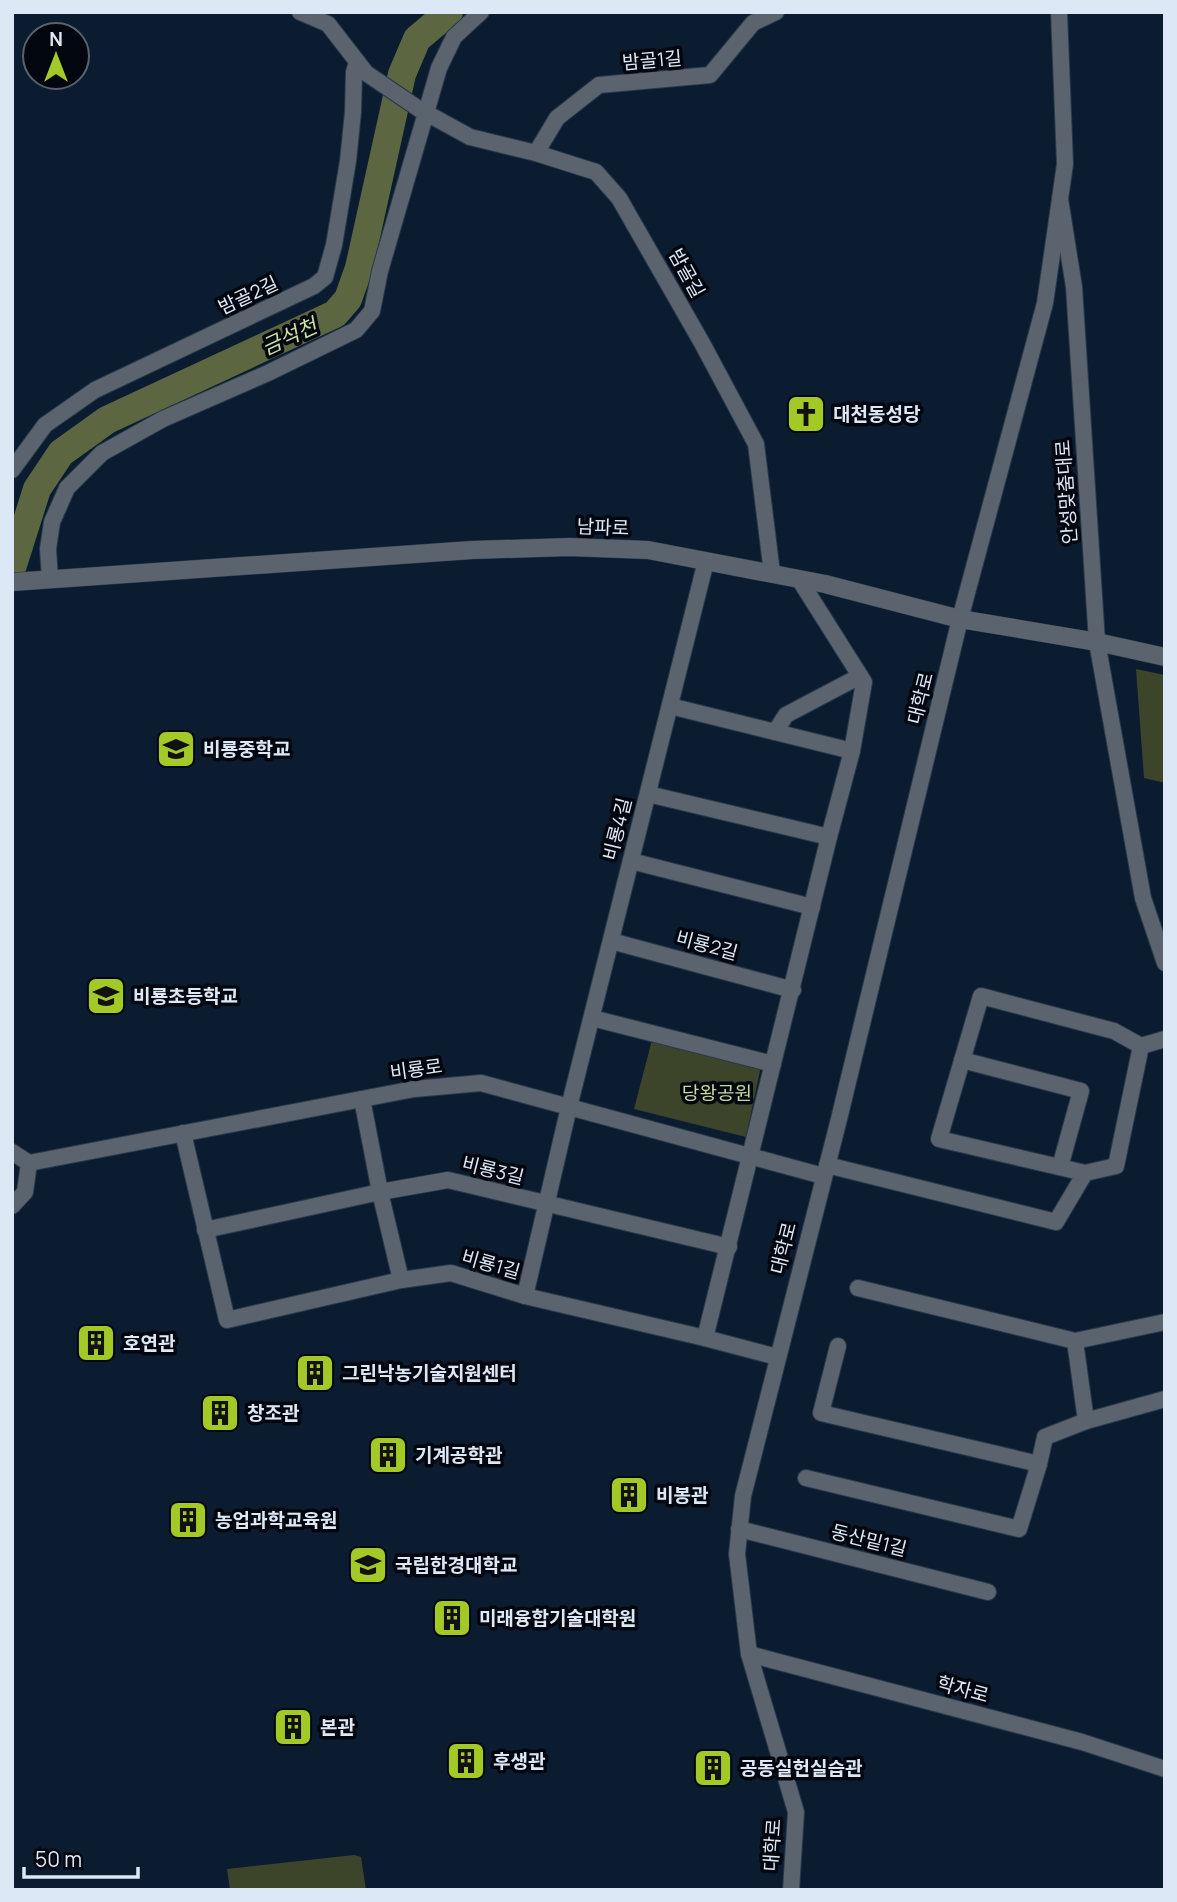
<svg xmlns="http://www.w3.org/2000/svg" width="1177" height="1902" viewBox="0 0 1177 1902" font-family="Manrope,'Noto Sans KR',sans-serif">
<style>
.green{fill:#3c442a}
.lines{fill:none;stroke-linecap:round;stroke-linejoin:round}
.river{stroke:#5c6742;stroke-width:28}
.minor-casing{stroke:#28394c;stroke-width:18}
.tertiary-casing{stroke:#28394c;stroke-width:19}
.minor{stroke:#5b636e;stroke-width:16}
.tertiary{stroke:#5b636e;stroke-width:18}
.labels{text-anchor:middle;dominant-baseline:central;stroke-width:7;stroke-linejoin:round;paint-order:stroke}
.street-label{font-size:19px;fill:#dde8f6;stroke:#02070f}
.poi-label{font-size:19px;font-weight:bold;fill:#dde8f6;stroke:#02070f;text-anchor:start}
.park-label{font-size:19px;fill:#c5da9a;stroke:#02070f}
.water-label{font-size:21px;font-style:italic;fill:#cbe0a0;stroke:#02070f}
</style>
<rect width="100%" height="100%" fill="#0b1c30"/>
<g class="green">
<polygon points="1136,669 1165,675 1165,783 1144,778"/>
<polygon points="652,1040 761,1066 746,1137 634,1109"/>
<polygon points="354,1855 361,1857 366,1890 230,1890 227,1869"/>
</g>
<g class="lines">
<polyline class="river" points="12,568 37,489 61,453 107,420 335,314 348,299 359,268 402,74 417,39 449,12"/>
<g class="minor-casing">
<g id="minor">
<polyline points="300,12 328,24 366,73 419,109 470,137 536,153 596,172 619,198 702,343 756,444 772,573"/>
<polyline points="1059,12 1065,164 1060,199 1074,287 1097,642 1143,898 1165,963"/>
<polyline points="536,153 557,118 599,85 710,75 753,23 776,12"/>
<polyline points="12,470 45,425 95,390 314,286 325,277 334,245 348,161 353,112 354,72 357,62"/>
<polyline points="50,579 48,549 52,522 67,488 102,453 163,419 268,373 356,330 372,311 380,271 439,68 454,37 481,12"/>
<polyline points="670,706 852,751"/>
<polyline points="775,732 786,715 860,676"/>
<polyline points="648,794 829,837"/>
<polyline points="631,861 812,907"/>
<polyline points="611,941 793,990"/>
<polyline points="592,1018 773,1064"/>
<polyline points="962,1060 1081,1091 1060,1167"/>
<polyline points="362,1099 380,1192 401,1280"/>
<polyline points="183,1133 227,1320 401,1280 451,1273 525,1296 705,1338 777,1357"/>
<polyline points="12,1152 29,1163 414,1089 481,1083 823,1176"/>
<polyline points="827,1165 1056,1222 1085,1173 1116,1166 1141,1046 1165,1039"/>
<polyline points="1085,1173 939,1139 981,996 1114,1031 1141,1046"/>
<polyline points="12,1206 25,1192 29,1163"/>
<polyline points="205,1230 380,1192 448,1180 729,1247"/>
<polyline points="858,1288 1075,1341"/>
<polyline points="525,1296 569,1107 706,561"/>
<polyline points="1165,1322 1075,1341 1086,1421 1165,1399"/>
<polyline points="705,1338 829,837 852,751 864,682 799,579"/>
<polyline points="838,1346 821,1413 1039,1464 1045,1437 1086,1421"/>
<polyline points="806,1478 1019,1529 1039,1464"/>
<polyline points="739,1529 988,1592"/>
<polyline points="749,1654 1082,1742 1165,1769"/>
<polyline points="791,1890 796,1812 749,1654 737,1554 743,1496 839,1119 960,619 1045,303 1060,199"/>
</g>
</g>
<g class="tertiary-casing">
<polyline id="tertiary" points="12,582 472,550 569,547 648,550 825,584 960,619 1097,642 1165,657"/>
</g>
<use href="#minor" class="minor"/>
<use href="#tertiary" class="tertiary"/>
</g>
<defs>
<g id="church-square" transform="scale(2.0125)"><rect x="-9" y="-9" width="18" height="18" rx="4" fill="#a3c927" stroke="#02070f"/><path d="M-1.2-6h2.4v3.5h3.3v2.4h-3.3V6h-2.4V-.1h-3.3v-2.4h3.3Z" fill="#111"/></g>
<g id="school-square" transform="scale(2.0125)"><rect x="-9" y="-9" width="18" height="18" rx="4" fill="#a3c927" stroke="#02070f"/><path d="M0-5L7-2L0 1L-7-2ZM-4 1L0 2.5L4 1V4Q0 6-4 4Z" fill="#111"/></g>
<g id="building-square" transform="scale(2.0125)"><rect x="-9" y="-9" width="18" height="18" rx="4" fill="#a3c927" stroke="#02070f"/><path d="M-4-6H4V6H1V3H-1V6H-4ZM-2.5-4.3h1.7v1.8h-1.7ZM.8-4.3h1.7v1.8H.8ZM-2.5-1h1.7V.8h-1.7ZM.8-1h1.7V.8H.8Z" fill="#111"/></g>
<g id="university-square" transform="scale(2.0125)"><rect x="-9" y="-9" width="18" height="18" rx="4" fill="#a3c927" stroke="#02070f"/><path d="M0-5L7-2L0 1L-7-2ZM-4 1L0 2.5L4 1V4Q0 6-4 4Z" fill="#111"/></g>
</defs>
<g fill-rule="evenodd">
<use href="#church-square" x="806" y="414"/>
<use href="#school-square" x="176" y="749"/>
<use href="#school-square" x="106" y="996"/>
<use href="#building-square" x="96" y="1343"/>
<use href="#building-square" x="315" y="1373"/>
<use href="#building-square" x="220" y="1413"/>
<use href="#building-square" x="388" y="1455"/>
<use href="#building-square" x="629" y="1495"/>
<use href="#building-square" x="188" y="1520"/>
<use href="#university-square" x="368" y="1565"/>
<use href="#building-square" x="452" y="1618"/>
<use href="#building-square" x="293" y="1727"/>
<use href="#building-square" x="466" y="1761"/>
<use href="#building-square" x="713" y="1768"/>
</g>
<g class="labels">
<g class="street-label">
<text transform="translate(652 60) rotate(-5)">밤골1길</text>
<text transform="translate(687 273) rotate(61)">밤골길</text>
<text transform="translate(248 295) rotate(-25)">밤골2길</text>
<text transform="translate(1066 492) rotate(-94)">안성맞춤대로</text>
<text transform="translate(603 527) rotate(2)">남파로</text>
<text transform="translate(920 698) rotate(-76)">대학로</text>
<text transform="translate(617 829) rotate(-76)">비룡4길</text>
<text transform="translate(707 945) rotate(15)">비룡2길</text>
<text transform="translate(416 1069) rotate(-8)">비룡로</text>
<text transform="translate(493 1170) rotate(14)">비룡3길</text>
<text transform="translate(783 1248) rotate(-76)">대학로</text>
<text transform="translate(491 1264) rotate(16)">비룡1길</text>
<text transform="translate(869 1540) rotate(14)">동산밑1길</text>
<text transform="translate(963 1689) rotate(15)">학자로</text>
<text transform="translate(772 1845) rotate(-86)">대학로</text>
</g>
<g class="poi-label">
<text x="833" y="414">대천동성당</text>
<text x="203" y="749">비룡중학교</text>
<text x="133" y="996">비룡초등학교</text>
<text x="123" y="1343">호연관</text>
<text x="342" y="1373">그린낙농기술지원센터</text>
<text x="247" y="1413">창조관</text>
<text x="415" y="1455">기계공학관</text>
<text x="656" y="1495">비봉관</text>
<text x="215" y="1520">농업과학교육원</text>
<text x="395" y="1565">국립한경대학교</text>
<text x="479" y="1618">미래융합기술대학원</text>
<text x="320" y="1727">본관</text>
<text x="493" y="1761">후생관</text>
<text x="740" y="1768">공동실헌실습관</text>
</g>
<g class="park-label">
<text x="717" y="1093">당왕공원</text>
</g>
<g class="water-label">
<text transform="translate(289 336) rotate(-25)">금석천</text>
</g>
</g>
<rect width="1177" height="1902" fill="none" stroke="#dde8f6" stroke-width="28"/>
<g transform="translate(56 56)"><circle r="33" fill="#02070f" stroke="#5a616b" stroke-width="2"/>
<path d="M0-5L12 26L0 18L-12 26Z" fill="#a3c927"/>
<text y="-10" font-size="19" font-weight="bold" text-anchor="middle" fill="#dde8f6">N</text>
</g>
<path d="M24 1867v10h114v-10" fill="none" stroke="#dde8f6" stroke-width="3.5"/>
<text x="35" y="1867" font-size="21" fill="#dde8f6" stroke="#02070f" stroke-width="5" paint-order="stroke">50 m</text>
</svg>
